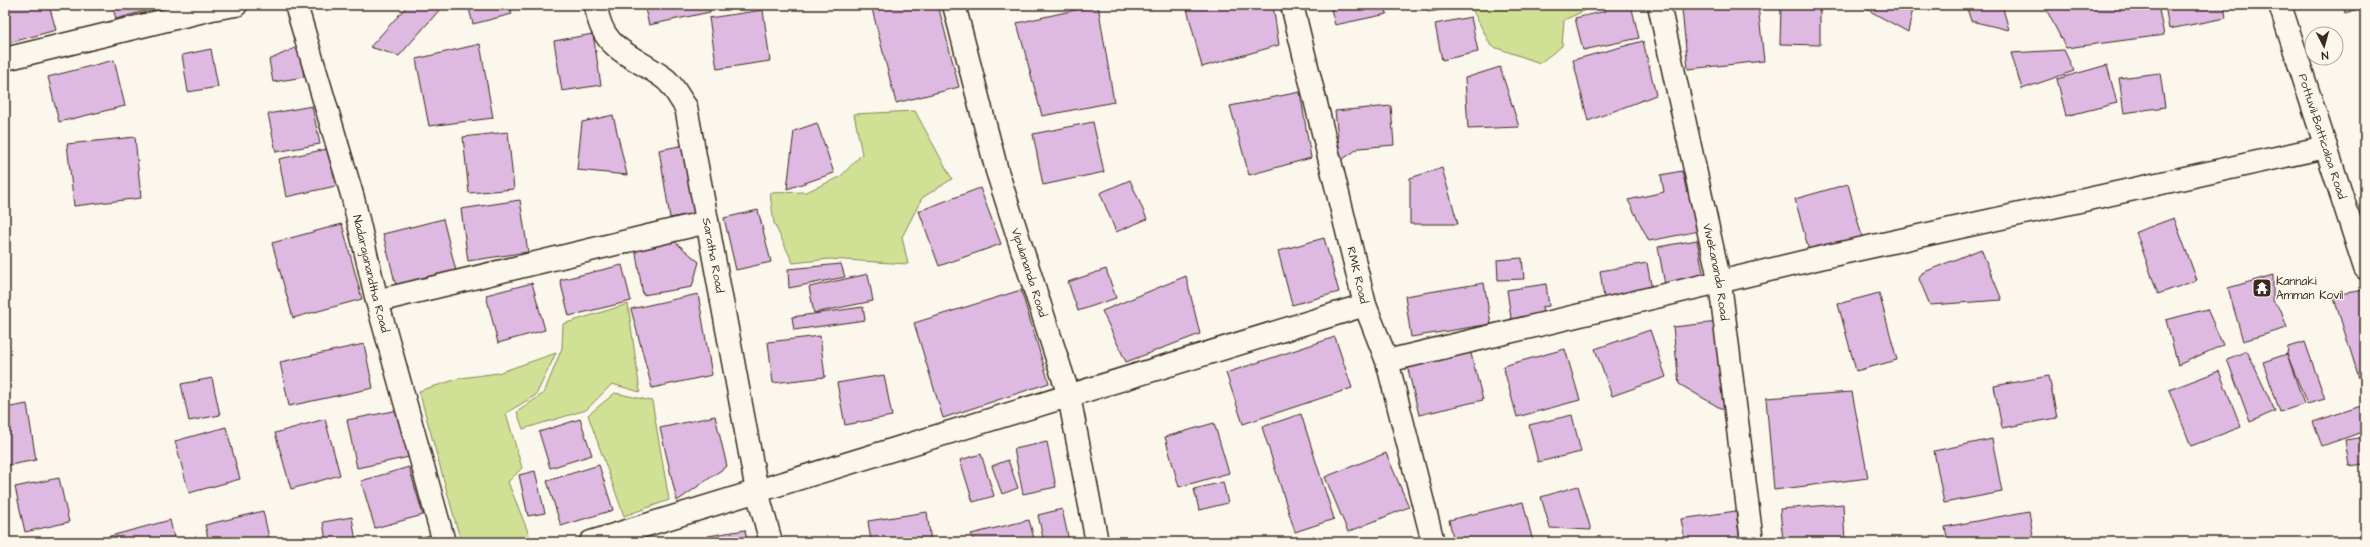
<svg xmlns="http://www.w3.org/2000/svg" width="2370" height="547" viewBox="0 0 2370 547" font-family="'Architects Daughter',sans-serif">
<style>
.green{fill:#d0e195;stroke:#86865a}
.building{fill:#deb9e2;stroke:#3b2a1e}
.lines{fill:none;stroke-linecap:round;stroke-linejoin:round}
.street-casing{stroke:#3b2a1e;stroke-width:25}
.highway-casing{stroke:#3b2a1e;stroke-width:25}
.street{stroke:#fbf7ec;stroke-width:22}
.highway{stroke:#fbf7ec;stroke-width:22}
.labels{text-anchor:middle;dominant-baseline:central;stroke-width:3;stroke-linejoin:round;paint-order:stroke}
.street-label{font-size:12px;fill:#3b2a1e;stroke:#fbf7ec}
.poi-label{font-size:12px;fill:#3b2a1e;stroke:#fbf7ec;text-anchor:start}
</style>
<rect width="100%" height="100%" fill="#fbf7ec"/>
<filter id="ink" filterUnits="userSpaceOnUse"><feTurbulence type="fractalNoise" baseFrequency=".025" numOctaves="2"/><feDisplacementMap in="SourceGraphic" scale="8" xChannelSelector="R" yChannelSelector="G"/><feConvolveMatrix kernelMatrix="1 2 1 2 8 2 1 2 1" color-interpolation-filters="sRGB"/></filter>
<g filter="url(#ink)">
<g class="green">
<polygon points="1470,5 1586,5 1586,10 1564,20 1562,46 1540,63 1491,46"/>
<polygon points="915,111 952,179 922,198 902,237 908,264 829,259 793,263 774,223 770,193 806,192 840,177 862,154 854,114"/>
<polygon points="628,304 640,392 612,384 586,410 523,429 517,412 544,393 562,348 563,324"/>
<polygon points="556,353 536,395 506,413 522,468 508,482 532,542 461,542 419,391 461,378 498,373"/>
<polygon points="615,393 652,401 669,500 624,516 588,415"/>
</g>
<g class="building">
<polygon points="5,5 49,5 56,30 5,44"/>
<polygon points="112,5 166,5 116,19"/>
<polygon points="408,5 440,5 442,7 399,56 370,47"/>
<polygon points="468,5 509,5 512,14 473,24"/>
<polygon points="644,5 709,5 710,12 649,25"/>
<polygon points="871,5 938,5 959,87 896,103"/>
<polygon points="1098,5 1114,102 1042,116 1017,23"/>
<polygon points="1186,5 1273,5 1279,45 1202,67"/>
<polygon points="1330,5 1385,5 1387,14 1335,25"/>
<polygon points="1427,5 1466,5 1466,6 1428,12"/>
<polygon points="1604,5 1631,5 1639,38 1583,50 1575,18 1606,11"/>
<polygon points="1725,5 1758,5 1764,61 1688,69 1682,9"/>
<polygon points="1781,5 1820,5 1820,45 1780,44"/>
<polygon points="1859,5 1907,5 1913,9 1908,32"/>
<polygon points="1966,5 2002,5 2009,30 1971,21"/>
<polygon points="2044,5 2158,5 2164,35 2066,48"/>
<polygon points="2165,5 2224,5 2226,18 2169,29"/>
<polygon points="2343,5 2365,5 2365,7 2345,13"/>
<polygon points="763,10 770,61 717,69 709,18"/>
<polygon points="1471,17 1478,52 1442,60 1435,24"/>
<polygon points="593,34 601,85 562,91 554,41"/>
<polygon points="1643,41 1656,95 1588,121 1573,60"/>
<polygon points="480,44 493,118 429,126 416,59"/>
<polygon points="299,46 304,77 273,82 269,60"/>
<polygon points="211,49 218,87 188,92 182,55"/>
<polygon points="2064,50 2074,71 2022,89 2011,53"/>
<polygon points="114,60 125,106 59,122 48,77"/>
<polygon points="2107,65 2117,103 2066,116 2057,79"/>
<polygon points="1500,67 1519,127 1468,129 1465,78"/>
<polygon points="2160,73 2165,107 2124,113 2119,78"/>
<polygon points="1300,92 1311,158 1249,175 1230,106"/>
<polygon points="312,106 320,144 276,152 268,114"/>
<polygon points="1391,106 1394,145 1359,148 1343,159 1340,155 1335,111"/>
<polygon points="613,115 627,175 577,170 582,122"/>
<polygon points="1093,122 1104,172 1043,185 1033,134"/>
<polygon points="817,123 834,173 787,189 794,131"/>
<polygon points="508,132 514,189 469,193 463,137"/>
<polygon points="135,137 141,198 74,206 67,144"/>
<polygon points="685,145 696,213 670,218 659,150"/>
<polygon points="332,148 340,185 286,197 279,159"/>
<polygon points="1442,168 1458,224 1410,224 1410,178"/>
<polygon points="1682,171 1687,192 1692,192 1699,231 1649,241 1628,200 1664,192 1661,175"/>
<polygon points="1130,180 1147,219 1116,232 1100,193"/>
<polygon points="1848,184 1862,237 1809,251 1795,199"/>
<polygon points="980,188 1001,244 939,266 919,211"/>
<polygon points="520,200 528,252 468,261 461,209"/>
<polygon points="758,210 771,262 736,270 724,218"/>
<polygon points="2174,218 2197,280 2158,294 2136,232"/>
<polygon points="443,219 457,275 397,290 383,234"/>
<polygon points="342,224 362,299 293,318 272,243"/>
<polygon points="1324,238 1339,292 1292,305 1278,251"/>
<polygon points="1697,240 1704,278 1665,285 1658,247"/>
<polygon points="674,241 699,262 692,287 643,295 635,248"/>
<polygon points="1981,249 2002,300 1930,305 1919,279 1922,273"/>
<polygon points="1522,258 1524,279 1498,280 1497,260"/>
<polygon points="1647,263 1652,290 1604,298 1600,271"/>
<polygon points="841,264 845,277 789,288 788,269"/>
<polygon points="622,265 631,301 569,316 560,280"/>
<polygon points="1106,269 1116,298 1078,311 1068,282"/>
<polygon points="868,274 873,301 814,313 809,287"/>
<polygon points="2273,275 2273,301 2281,310 2287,328 2243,341 2228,288"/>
<polygon points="1186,276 1200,334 1126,362 1102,311"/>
<polygon points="532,283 545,330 498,343 486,295"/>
<polygon points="1484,283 1491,324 1411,337 1405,296"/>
<polygon points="1546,284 1549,306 1542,307 1544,321 1512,325 1507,290"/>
<polygon points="1021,290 1049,383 943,418 914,323"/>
<polygon points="2365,290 2365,376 2359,378 2333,295"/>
<polygon points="1879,293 1897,360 1856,371 1838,304"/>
<polygon points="698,294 712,375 652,388 631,309"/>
<polygon points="863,307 865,320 794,330 792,317"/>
<polygon points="2207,309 2223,345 2178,365 2166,320"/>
<polygon points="1718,322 1727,412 1679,384 1673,327"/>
<polygon points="1650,330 1666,377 1612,396 1595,349"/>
<polygon points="820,336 825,377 773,383 768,342"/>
<polygon points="1335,337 1352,388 1243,424 1226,373"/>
<polygon points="2305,342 2325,399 2307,404 2287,354 2288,347"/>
<polygon points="364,344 373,388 289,406 280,362"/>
<polygon points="1565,349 1580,400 1517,417 1503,366"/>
<polygon points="1470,350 1483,400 1419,415 1407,365"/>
<polygon points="2247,351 2275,411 2250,422 2227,359"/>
<polygon points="2287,354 2304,404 2280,412 2263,362"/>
<polygon points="2219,371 2241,427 2191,446 2169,390"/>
<polygon points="884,375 892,416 845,425 837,383"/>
<polygon points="2049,376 2057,418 2002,428 1994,386"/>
<polygon points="212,378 220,415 189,421 181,384"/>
<polygon points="1852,392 1868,478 1774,490 1766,398"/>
<polygon points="27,404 36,460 5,466 5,408"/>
<polygon points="2361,406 2365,418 2365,431 2322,446 2313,422"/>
<polygon points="404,409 414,456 357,468 347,420"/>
<polygon points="1301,414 1334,519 1295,532 1262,427"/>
<polygon points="1572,415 1581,452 1538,462 1529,425"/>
<polygon points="715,416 727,466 677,501 660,428"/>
<polygon points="325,419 340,475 291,489 275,433"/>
<polygon points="580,419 592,455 550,468 539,432"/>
<polygon points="1214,423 1229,473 1179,487 1165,437"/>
<polygon points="226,427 240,479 189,493 175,441"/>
<polygon points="2365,437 2365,464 2349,466 2345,440"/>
<polygon points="1992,439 2002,492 1944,503 1934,451"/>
<polygon points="1047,442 1056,487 1023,494 1014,449"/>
<polygon points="1386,453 1409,507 1348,532 1325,477"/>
<polygon points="981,454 994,496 973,502 960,460"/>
<polygon points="1008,460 1018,488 1002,494 992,466"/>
<polygon points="599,465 613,510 561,526 547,481"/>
<polygon points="409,467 423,515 375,528 361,481"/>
<polygon points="535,471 545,513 528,516 519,475"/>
<polygon points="59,478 69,522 25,532 15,487"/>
<polygon points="1223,482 1228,503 1199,510 1194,489"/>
<polygon points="1578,486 1591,530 1550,528 1541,497"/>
<polygon points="1523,502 1533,542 1454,542 1449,520"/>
<polygon points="1843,504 1845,542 1783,542 1780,509"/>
<polygon points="1062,509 1069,541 1044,542 1038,515"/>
<polygon points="263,511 270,542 209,542 205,525"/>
<polygon points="1736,511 1740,542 1685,542 1681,519"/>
<polygon points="2029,511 2034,542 1948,542 1945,527"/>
<polygon points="927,512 931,542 871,542 868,521"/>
<polygon points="352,517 356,542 326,542 323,522"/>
<polygon points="170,520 175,542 105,542 103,538"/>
<polygon points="1029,520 1035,542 974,542 971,534"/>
<polygon points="745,530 747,542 710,542 708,536"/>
<polygon points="435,534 437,542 401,542"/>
</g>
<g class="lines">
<g class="street-casing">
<g id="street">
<path id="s1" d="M296,5L353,198L377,301L444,542"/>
<path id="s2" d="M596,5C601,51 632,54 664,78C673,84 679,98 686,107L757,491L771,542"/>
<path id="s3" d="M954,5L997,171L1069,396L1097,542"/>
<path id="s4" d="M1292,5L1365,305L1387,361L1433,542"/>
<path id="s5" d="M1659,5L1720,283L1752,542"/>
<polyline points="5,59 212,9 236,5"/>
<polyline points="377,301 707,222"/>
<polyline points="1387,361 1828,256 2326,147"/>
<polyline points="591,542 1365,305"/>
</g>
</g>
<g class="highway-casing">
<g id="highway">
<path id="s6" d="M2280,5L2365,268"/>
</g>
</g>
<use href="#street" class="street"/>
<use href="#highway" class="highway"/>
</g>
</g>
<defs>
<g id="temple-square" transform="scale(1)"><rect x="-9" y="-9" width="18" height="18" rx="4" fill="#3b2a1e" stroke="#fbf7ec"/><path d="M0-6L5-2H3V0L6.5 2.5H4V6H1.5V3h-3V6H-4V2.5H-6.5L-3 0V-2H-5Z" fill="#fff"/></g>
</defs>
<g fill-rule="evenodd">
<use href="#temple-square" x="2262" y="288"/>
</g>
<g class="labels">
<g class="street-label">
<text stroke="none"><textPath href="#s6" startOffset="138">Pottuvil-Batticaloa Road</textPath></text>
<text stroke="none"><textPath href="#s2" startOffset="292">Saratha Road</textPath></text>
<text stroke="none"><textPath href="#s5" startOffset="273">Vivekananda Road</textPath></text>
<text stroke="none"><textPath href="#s1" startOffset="279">Nadarajanandtha Road</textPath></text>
<text stroke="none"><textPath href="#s3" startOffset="278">Vipulananda Road</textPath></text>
<text stroke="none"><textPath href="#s4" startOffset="278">RMK Road</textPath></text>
</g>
<g class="poi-label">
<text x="2276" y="281">Kannaki<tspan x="2276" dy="14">Amman Kovil</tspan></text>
</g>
</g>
<rect width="2370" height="547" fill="none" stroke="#fbf7ec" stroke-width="20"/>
<rect x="10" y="10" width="2350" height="527" fill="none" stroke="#3b2a1e" stroke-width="1.5" filter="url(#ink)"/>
<g transform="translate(2324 46) rotate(174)"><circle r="19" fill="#fbf7ec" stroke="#aea59a"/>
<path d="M0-3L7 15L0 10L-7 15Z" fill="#3b2a1e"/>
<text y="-6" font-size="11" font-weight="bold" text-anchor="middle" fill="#3b2a1e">N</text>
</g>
</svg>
